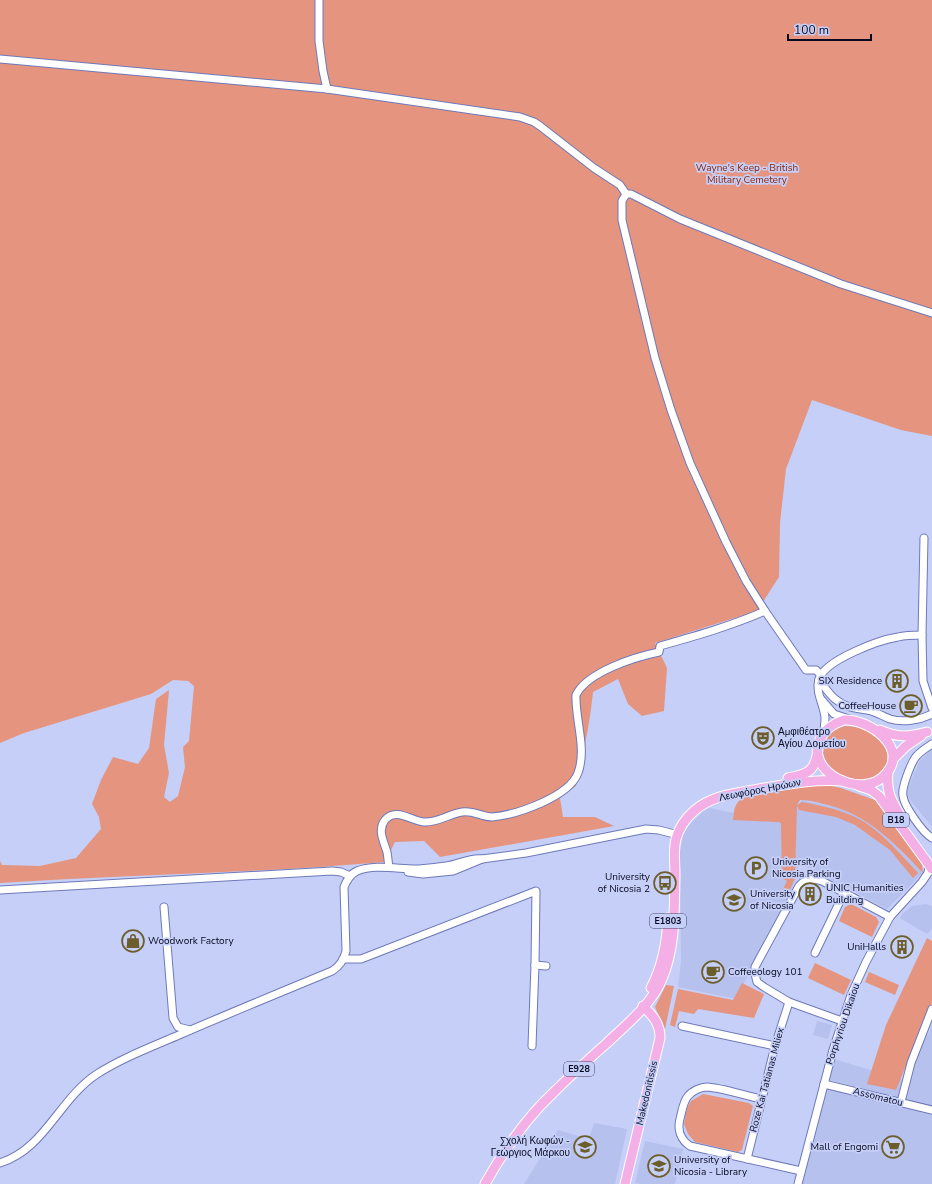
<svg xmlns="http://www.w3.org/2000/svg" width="932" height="1184" viewBox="0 0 932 1184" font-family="'Nunito Sans',sans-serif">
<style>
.built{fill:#b7c1ee}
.green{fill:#e4947f}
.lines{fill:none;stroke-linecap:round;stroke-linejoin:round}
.minor-casing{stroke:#6e79b8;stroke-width:9}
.major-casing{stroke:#fff;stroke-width:11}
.minor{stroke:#fff;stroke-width:7}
.major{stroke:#f4b0e6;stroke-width:9}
.labels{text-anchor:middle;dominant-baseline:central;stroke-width:3.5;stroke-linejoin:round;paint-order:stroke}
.shield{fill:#c6cff8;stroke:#404461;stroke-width:1}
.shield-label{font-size:9px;font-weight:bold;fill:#070920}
.park-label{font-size:10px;fill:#871d00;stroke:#c6cff8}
.poi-label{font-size:10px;fill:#070920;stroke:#c6cff8;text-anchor:start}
.street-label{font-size:10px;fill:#070920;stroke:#c6cff8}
</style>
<rect width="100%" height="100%" fill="#c6cff8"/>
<g class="built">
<polygon points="932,748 932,827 908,797 907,791 910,783 919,762"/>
<polygon points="802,800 839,808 858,816 880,830 923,873 887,909 799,863 797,877 785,904 736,999 678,987 681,962 680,852 683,835 690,824 703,811 710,808 734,813 797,805"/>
<polygon points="926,904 932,906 932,929 927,934 900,918 902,914 912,906"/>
<polygon points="817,1021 832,1025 828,1039 813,1035"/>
<polygon points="932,1024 932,1184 799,1184 834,1059 904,1080 920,1034 928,1035"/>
<polygon points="594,1123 627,1129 615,1184 524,1184 558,1130 589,1139"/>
<polygon points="645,1141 683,1149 675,1184 641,1184 635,1183"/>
</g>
<g class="green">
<path d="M0,0H932V436L901,430L812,400L786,469L780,523L779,577L757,611L655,643L667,668L664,711L642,716L628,704L618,679L593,692C590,724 583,755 576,786L560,798L563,817H595L614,826L440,857L424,841L395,842L385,862C257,873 128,875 0,883V861L2,865L40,866L76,858L101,829L99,817L92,804L101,780L113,757L138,764L149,748L156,699L169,690L164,745L169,773L164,797L170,802L178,796L185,767L183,747L189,741L194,686L188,681L173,680L151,694L24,733L0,743Z"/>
<path d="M845,726C858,726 872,730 882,739C892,749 889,774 874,778C870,779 864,781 859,781C856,781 851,779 848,778C844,777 839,776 836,774C832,772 830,768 828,765C816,748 826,730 845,726Z"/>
<path d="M806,786H832L841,788L875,800L922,863L923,873C894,843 870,816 828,805C819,803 810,800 800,800L797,805L795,878L788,894L782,891L787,881L782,878L781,823L778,822L733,820C734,811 734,803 743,798Z"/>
<path d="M802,802C823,806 848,811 866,823C886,837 902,856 918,873L913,878L890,850L855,825L836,817L799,810L797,805Z"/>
<polygon points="851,904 876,917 879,922 872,937 839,921 845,907"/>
<polygon points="927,938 932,941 932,1003 896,1090 867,1084 886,1025"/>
<polygon points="815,963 851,980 844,995 808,978"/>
<polygon points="869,972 899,985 895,995 865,982"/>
<polygon points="742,983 764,994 754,1018 698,1009 694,1014 679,1011 675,1027 670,1025 678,989 733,1000"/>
<polygon points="666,985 674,986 665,1029 655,1007"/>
<polygon points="703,1094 749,1103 753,1106 742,1150 738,1152 695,1142 688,1134 684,1124 687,1108 691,1101"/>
</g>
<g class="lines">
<g class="minor-casing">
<g id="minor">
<polyline points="319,0 319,41 323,71 327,89"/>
<polyline points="0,59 327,89 520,117 534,122 540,126 594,168 620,185 626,194"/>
<polyline points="626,194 622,201 622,220 655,358 671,410 690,463 726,542 746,581 765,611 806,670 816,670 821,675"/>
<polyline points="626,194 631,194 680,219 841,284 932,313"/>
<polyline points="924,538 922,635 923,681 932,708"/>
<path d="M819,680C824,686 829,694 835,699C846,708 854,708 867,710C875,711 882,716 890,719C903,723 920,720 932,714"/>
<polyline points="821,699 834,714 849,719"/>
<path d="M824,733C824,728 825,723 825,718C824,704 815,693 819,679C825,660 879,640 898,637C906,635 914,635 922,635"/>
<path d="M932,744C926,748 919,752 915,758C911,764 901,788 903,796C904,806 923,833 932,838"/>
<path d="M389,867C388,862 388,857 387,852C384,842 377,830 385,820C396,807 411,821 424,822C437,823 449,814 462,812C473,810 482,817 492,817C516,815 569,797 578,773C587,748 575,720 576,695C587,672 635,657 659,652L660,646C695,636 731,626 765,611"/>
<polyline points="408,872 423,874 453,871 482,859 526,853 646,829 659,830 678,835"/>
<polyline points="0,890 332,871 341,872 350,876"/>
<polyline points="164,907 173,1018 178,1027 190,1030"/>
<polyline points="815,953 844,893"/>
<polyline points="343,959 361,959 536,891 535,965 532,1046"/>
<polyline points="535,965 546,966"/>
<path d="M842,1021L789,1002L764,987L757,982L755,974V967L799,886C805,879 813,878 822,881L890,917"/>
<polyline points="682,1026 775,1046"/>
<polyline points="824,1084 932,1110"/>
<path d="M762,1099C746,1096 723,1088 707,1087C701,1087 692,1091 688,1096C683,1102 682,1111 680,1119C677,1130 681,1140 690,1146L801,1171"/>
<polyline points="901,1102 911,1063 932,1009"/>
<polyline points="747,1159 775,1046 789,1002"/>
<path d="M0,1163C45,1149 59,1099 97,1074C122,1058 151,1047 179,1035C230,1013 281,992 332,971C340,966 344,960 346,951L344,887C347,880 350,874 357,871C374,864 398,869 415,869C425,869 436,867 446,866C458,865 470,857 482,859"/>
<polyline points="798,1184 833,1050 851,995 866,962 890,917 922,882 928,873 929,866"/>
</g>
</g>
<g class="major-casing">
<g id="major">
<path d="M844,720C870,719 909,748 886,774C862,802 800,770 822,736C827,727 835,723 844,720Z"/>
<path d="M880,730C898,738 908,737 927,732"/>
<polyline points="893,759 906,746 921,736"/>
<path d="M888,771C886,792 891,800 901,817"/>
<path d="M788,778C809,774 815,771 818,750"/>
<polyline points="859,786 871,790 879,796 932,869"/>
<path d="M651,988C662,967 667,942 668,918"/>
<path d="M485,1184C504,1150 525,1119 554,1092C571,1075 589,1059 607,1043C626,1025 652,1004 662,979C676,946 674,910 675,875C675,863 673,850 676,839C679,828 686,818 694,811C712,795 737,793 759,789C788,784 814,779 843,781"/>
<path d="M625,1184L660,1038C660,1023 653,1016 643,1006"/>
</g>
</g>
<use href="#minor" class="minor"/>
<use href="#major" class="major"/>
</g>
<defs>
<g id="building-ring" transform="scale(1.15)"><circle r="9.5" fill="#c6cff8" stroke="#6c5e2b" stroke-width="1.5"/><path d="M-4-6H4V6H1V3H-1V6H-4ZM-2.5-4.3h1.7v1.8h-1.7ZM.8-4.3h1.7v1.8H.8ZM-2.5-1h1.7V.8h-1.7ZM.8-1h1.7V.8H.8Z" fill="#6c5e2b"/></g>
<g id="cafe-ring" transform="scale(1.15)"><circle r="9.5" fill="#c6cff8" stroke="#6c5e2b" stroke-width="1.5"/><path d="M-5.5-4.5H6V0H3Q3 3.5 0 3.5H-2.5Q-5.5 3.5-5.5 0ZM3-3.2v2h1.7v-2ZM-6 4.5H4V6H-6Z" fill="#6c5e2b"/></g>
<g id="theatre-ring" transform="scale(1.15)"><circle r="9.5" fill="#c6cff8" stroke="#6c5e2b" stroke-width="1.5"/><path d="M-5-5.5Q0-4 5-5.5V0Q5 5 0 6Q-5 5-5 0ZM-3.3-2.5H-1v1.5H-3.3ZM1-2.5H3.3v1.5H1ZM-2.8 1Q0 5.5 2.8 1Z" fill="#6c5e2b"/></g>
<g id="parking-ring" transform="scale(1.15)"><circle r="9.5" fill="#c6cff8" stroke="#6c5e2b" stroke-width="1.5"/><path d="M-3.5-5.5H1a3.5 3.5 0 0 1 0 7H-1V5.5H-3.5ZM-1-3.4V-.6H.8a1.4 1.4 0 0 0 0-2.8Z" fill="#6c5e2b"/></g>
<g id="bus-ring" transform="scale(1.15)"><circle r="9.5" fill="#c6cff8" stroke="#6c5e2b" stroke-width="1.5"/><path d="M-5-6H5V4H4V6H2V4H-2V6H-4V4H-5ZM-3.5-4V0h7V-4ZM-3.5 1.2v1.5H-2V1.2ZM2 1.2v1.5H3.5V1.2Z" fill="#6c5e2b"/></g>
<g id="university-ring" transform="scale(1.15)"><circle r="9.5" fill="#c6cff8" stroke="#6c5e2b" stroke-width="1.5"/><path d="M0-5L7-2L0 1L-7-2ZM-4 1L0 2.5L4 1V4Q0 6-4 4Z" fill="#6c5e2b"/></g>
<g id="shop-ring" transform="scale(1.15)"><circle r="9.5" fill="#c6cff8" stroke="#6c5e2b" stroke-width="1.5"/><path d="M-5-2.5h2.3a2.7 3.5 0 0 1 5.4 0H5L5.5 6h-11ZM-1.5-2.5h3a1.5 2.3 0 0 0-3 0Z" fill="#6c5e2b"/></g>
<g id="school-ring" transform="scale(1.15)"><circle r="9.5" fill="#c6cff8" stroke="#6c5e2b" stroke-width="1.5"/><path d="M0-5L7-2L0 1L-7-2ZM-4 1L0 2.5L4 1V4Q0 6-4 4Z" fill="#6c5e2b"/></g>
<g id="supermarket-ring" transform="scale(1.15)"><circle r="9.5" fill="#c6cff8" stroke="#6c5e2b" stroke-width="1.5"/><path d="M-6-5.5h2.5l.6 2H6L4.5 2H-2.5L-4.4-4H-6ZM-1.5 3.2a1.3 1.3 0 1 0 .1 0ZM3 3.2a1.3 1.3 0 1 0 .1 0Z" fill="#6c5e2b"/></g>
</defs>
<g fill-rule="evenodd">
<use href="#building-ring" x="897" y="681"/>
<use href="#cafe-ring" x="911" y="706"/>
<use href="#theatre-ring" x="763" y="738"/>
<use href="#parking-ring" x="756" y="868"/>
<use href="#bus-ring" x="665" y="883"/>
<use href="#building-ring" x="810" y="894"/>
<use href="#university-ring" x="734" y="900"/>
<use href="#shop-ring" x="133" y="941"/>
<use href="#building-ring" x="902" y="947"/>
<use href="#cafe-ring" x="713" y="972"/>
<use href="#school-ring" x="585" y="1147"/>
<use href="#supermarket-ring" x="893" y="1147"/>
<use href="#university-ring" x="659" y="1166"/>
</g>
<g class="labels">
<g class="shield">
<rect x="883" y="813" width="26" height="14" rx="3"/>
<rect x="650" y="914" width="36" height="14" rx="3"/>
<rect x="564" y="1062" width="30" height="14" rx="3"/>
</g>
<g class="shield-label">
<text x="896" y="820">B18</text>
<text x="668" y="921">E1803</text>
<text x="579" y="1069">E928</text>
</g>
<g class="park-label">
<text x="747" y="168">Wayne's Keep - British<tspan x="747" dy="12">Military Cemetery</tspan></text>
</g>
<g class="poi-label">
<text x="882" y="681" text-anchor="end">SIX Residence</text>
<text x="896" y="706" text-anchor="end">CoffeeHouse</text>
<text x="778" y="732">Αμφιθέατρο<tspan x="778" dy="12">Αγίου Δομετίου</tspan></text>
<text x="772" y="862">University of<tspan x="772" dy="12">Nicosia Parking</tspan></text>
<text x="650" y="877" text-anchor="end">University<tspan x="650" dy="12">of Nicosia 2</tspan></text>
<text x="826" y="888">UNIC Humanities<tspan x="826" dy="12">Building</tspan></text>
<text x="750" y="894">University<tspan x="750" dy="12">of Nicosia</tspan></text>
<text x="148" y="941">Woodwork Factory</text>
<text x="886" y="947" text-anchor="end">UniHalls</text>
<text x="728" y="972">Coffeeology 101</text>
<text x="570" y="1141" text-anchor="end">Σχολή Κωφών -<tspan x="570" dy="12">Γεώργιος Μάρκου</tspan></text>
<text x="878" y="1147" text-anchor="end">Mall of Engomi</text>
<text x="674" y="1160">University of<tspan x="674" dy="12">Nicosia - Library</tspan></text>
</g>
<g class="street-label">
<text transform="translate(760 790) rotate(-11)">Λεωφόρος Ηρώων</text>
<text transform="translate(843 1024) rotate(-71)">Porphyriou Dikaiou</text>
<text transform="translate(767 1080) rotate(-75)">Roze Kai Tatianas Miliex</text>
<text transform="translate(647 1093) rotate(-77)">Makedonitissis</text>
<text transform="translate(878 1097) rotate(14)">Assomatou</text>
</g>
</g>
<path d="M788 34v6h83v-6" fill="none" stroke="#070920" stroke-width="2"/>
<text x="794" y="34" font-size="12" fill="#070920" stroke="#c6cff8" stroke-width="3" paint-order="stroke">100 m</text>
</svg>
